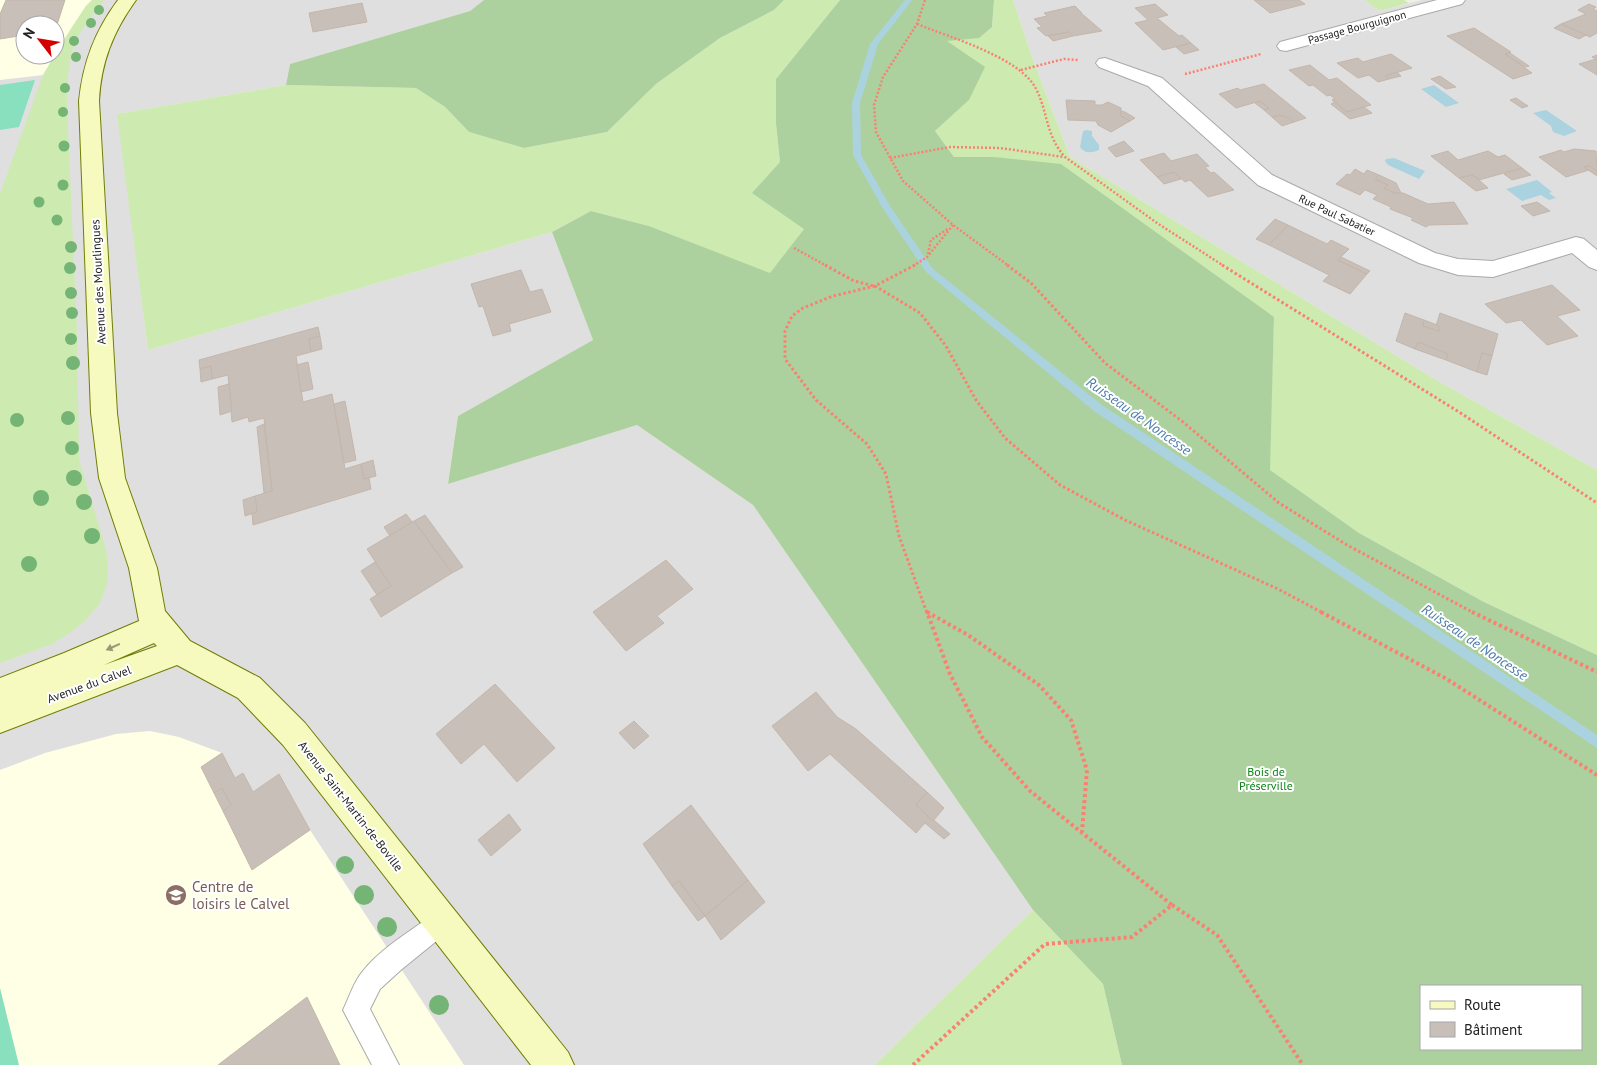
<svg xmlns="http://www.w3.org/2000/svg" width="1597" height="1065" viewBox="0 0 1597 1065" font-family="'PT Sans',sans-serif">
<style>
.residential{fill:#e0dfdf;fill-rule:evenodd}
.education{fill:#ffffe5}
.grass{fill:#cdebb0}
.forest{fill:#add19e;fill-rule:evenodd}
.pitch{fill:#88e0be}
.water{fill:#aad3df}
.lines{fill:none;stroke-linecap:round;stroke-linejoin:round}
.stream{fill:#aad3df;fill-rule:evenodd}
.building{fill:#c7bfb8;stroke:#c4b6ab}
.lane-casing{stroke:#a9a9a9;stroke-width:2}
.street-casing{stroke:#a9a9a9;stroke-width:2}
.secondary-casing{stroke:#707d05;stroke-width:2}
.path-far2{stroke:#fa8072;stroke-width:2.5;stroke-dasharray:2 2;stroke-linecap:butt}
.path-far1{stroke:#fa8072;stroke-width:3;stroke-dasharray:2.5 2.5;stroke-linecap:butt}
.path{stroke:#fa8072;stroke-width:4;stroke-dasharray:3 3;stroke-linecap:butt}
.lane{fill:#fff;fill-rule:evenodd}
.street{fill:#fff;fill-rule:evenodd}
.secondary{fill:#f7fabf;fill-rule:evenodd}
.tree{fill:#74b475}
.oneway{fill:#979978}
.labels{text-anchor:middle;dominant-baseline:central;stroke-width:4;stroke-linejoin:round;paint-order:stroke}
.far-street-label{font-size:11px;fill:#222;stroke:#fff}
.street-label{font-size:12px;fill:#222;stroke:#fff}
.park-label{font-size:12px;fill:#0c8416;stroke:#fff}
.water-label{font-size:14px;font-style:italic;fill:#4a7aab;stroke:#fff}
.near-education-label{font-size:15px;fill:#785e54;stroke:#fff;text-anchor:start}
</style>
<rect width="100%" height="100%" fill="#f2efe9"/>
<g class="residential">
<path d="M0,0h484l-14,11 -180,53 -4,21 -168,29 30,236 404,-118 41,108 -135,76 -10,68 189,-59 116,80 280,405 -158,155h-875zM25,25h30v30h-30z"/>
<polygon points="1013,0 1364,0 1380,11 1422,0 1597,0 1597,470 1438,381 1070,157 1032,57"/>
</g>
<g class="education">
<polygon points="0,0 92,0 86,6 55,55 55,25 25,25 25,55 55,55 43,75 0,80"/>
<polygon points="150,731 179,737 222,753 235,778 243,773 253,792 279,774 310,830 464,1065 0,1065 0,770 45,753 116,734"/>
</g>
<g class="grass">
<path d="M92,0h12c-10,13 -22,27 -29,43 -8,18 -7,43 -8,62l10,229 2,126 27,89 2,18 -1,17 -7,19 -15,18 -14,11 -19,12 -52,19v-469l43,-119 27,-45 16,-24z"/>
<polygon points="784,0 840,0 776,79 776,124 780,162 804,229 770,274 649,226 591,211 552,232 148,350 117,114 286,85 416,88 445,107 469,132 524,148 607,132 656,84 720,38 774,10"/>
<polygon points="994,0 1013,0 1032,57 1070,157 1438,381 1597,470 1597,655 1484,602 1359,533 1269,470 1274,317 994,157 954,157 935,131 969,100 946,41 992,27"/>
<polygon points="1364,0 1404,0 1409,3 1380,11"/>
<polygon points="1033,910 1103,984 1122,1065 875,1065"/>
</g>
<g class="forest">
<polygon points="484,0 784,0 774,10 720,38 656,84 607,132 524,148 469,132 445,107 416,88 286,85 290,64 470,11"/>
<path d="M840,0h154l-2,27 -13,11 -32,3 38,26 -16,33 -34,31 19,26h40l67,7 213,153 -4,153 89,63 125,69 113,53v410h-475l-19,-81 -70,-74 -280,-405 -116,-80 -189,59 10,-68 135,-76 -41,-108 39,-21 58,15 121,47 34,-44 -52,-36 28,-31 -4,-38v-45zM1421,986h160v63h-160z"/>
</g>
<g class="pitch">
<polygon points="35,80 19,127 0,130 0,85"/>
<polygon points="0,988 19,1065 0,1065"/>
</g>
<g class="water">
<polygon points="1434,85 1459,103 1446,107 1421,89"/>
<polygon points="1546,110 1577,131 1564,136 1553,132 1551,126 1533,113"/>
<path d="M1087,130l5,1v5l7,9v5c-8,3 -14,4 -19,-3l3,-16z"/>
<polygon points="1394,158 1425,171 1419,179 1388,165 1385,161 1386,159"/>
<polygon points="1537,180 1552,192 1549,193 1556,198 1549,200 1541,195 1522,201 1506,189"/>
</g>
<g class="lines">
<polygon class="stream" points="905,0 912,0 878,44 860,103 861,155 890,206 932,268 1102,405 1597,735 1597,748 1094,411 926,272 882,207 853,155 852,103 870,44"/>
</g>
<g class="building">
<polygon points="6,0 65,0 55,31 55,25 25,25 25,35 0,39 0,14"/>
<polygon points="1254,0 1299,0 1305,4 1270,13"/>
<polygon points="362,3 367,22 313,32 309,13"/>
<polygon points="1155,4 1168,15 1157,18 1179,36 1182,35 1191,43 1163,50 1135,23 1148,20 1135,8"/>
<polygon points="1589,4 1596,7 1593,9 1597,11 1597,33 1590,37 1561,24 1586,14 1578,10"/>
<polygon points="1075,6 1082,13 1081,13 1102,31 1073,36 1069,32 1046,36 1037,28 1042,27 1034,19 1047,16 1044,13"/>
<polygon points="1561,24 1586,35 1579,39 1554,28"/>
<polygon points="1474,28 1511,52 1505,54 1532,73 1513,79 1447,36"/>
<polygon points="1069,32 1073,36 1053,41 1048,36"/>
<polygon points="1191,43 1199,50 1184,54 1176,47"/>
<polygon points="1510,53 1529,66 1525,67 1505,54"/>
<polygon points="1391,54 1412,68 1385,76 1389,79 1378,82 1369,75 1358,78 1337,63 1358,58 1363,62"/>
<polygon points="1597,55 1597,75 1579,64 1596,59 1592,57"/>
<polygon points="1310,65 1329,80 1337,78 1371,105 1347,112 1332,100 1335,99 1330,95 1327,96 1313,85 1309,86 1289,70"/>
<polygon points="1397,72 1401,76 1389,79 1385,76"/>
<polygon points="1440,76 1456,87 1446,89 1431,79"/>
<polygon points="1264,84 1306,118 1294,122 1280,115 1272,117 1264,110 1269,108 1260,101 1236,108 1219,94 1238,88 1240,90"/>
<polygon points="1516,98 1528,106 1522,108 1510,100"/>
<polygon points="1066,100 1095,101 1095,105 1102,105 1108,102 1121,108 1121,116 1130,121 1111,132 1098,125 1096,121 1068,120"/>
<polygon points="1260,101 1269,108 1264,110 1255,103"/>
<polygon points="1335,102 1347,112 1364,107 1372,113 1350,119 1331,104"/>
<polygon points="1121,111 1125,112 1135,118 1130,121 1121,116"/>
<polygon points="1280,115 1289,118 1294,122 1282,126 1272,117"/>
<polygon points="1124,141 1134,151 1116,157 1108,148"/>
<polygon points="1574,149 1596,151 1597,171 1590,166 1584,167 1589,170 1566,177 1539,157 1561,150 1564,152"/>
<polygon points="1448,151 1458,160 1488,151 1498,157 1505,155 1522,168 1479,180 1472,175 1459,178 1431,156"/>
<polygon points="1164,153 1171,161 1197,154 1209,166 1205,167 1211,173 1214,172 1234,190 1208,197 1190,180 1185,182 1174,172 1157,177 1140,160"/>
<polygon points="1590,166 1597,171 1597,176 1584,167"/>
<polygon points="1522,168 1531,175 1512,180 1504,174"/>
<polygon points="1355,169 1364,174 1367,170 1379,175 1375,179 1388,185 1384,188 1395,193 1403,193 1428,204 1454,202 1468,224 1429,225 1426,227 1411,220 1413,218 1390,209 1391,207 1373,199 1377,195 1365,190 1360,195 1336,184 1347,174 1350,175"/>
<polygon points="1174,172 1181,179 1164,184 1157,177"/>
<polygon points="1379,175 1396,183 1401,193 1395,193 1384,188 1388,185 1375,179"/>
<polygon points="1472,175 1479,180 1488,188 1476,191 1459,178"/>
<polygon points="1537,202 1550,211 1533,216 1521,206"/>
<polygon points="1275,219 1288,225 1269,245 1256,239"/>
<polygon points="1288,225 1327,244 1331,240 1349,249 1338,260 1367,274 1350,294 1323,281 1329,275 1269,245"/>
<polygon points="1341,257 1370,271 1367,274 1338,260"/>
<polygon points="521,270 530,292 542,289 551,312 509,324 511,331 493,336 483,306 479,307 471,284"/>
<polygon points="1552,285 1580,310 1557,316 1578,336 1547,345 1521,320 1506,323 1485,304"/>
<polygon points="1405,313 1424,320 1423,326 1439,331 1440,328 1436,326 1440,313 1498,334 1492,356 1482,353 1477,372 1446,360 1448,354 1418,342 1415,349 1396,341"/>
<polygon points="1424,320 1437,325 1440,328 1439,331 1423,326"/>
<polygon points="318,327 320,336 309,339 311,352 296,356 303,402 332,394 345,469 361,464 364,479 369,478 371,489 253,525 252,513 257,512 255,496 272,491 264,418 249,422 248,417 232,422 228,375 212,379 211,366 200,369 199,360"/>
<polygon points="320,336 322,349 311,352 309,339"/>
<polygon points="1418,342 1448,354 1446,360 1415,349"/>
<polygon points="1482,353 1492,356 1487,375 1477,372"/>
<polygon points="308,362 313,389 301,392 297,365"/>
<polygon points="211,366 212,379 201,382 200,369"/>
<polygon points="229,384 232,411 220,415 218,387"/>
<polygon points="345,401 356,460 344,463 334,404"/>
<polygon points="264,424 272,491 264,493 257,427"/>
<polygon points="373,460 376,476 364,479 361,464"/>
<polygon points="255,496 257,512 245,516 243,500"/>
<polygon points="406,514 413,523 390,536 384,527"/>
<polygon points="425,515 463,567 452,573 414,521"/>
<polygon points="414,521 452,573 381,617 370,599 391,586 367,549"/>
<polygon points="666,560 693,589 657,616 664,623 626,651 593,612"/>
<polygon points="375,562 391,586 377,595 361,571"/>
<polygon points="495,684 555,748 517,782 484,744 461,764 436,734"/>
<polygon points="816,692 837,717 856,729 927,792 916,805 950,834 944,839 925,823 916,833 830,754 808,771 772,726"/>
<polygon points="634,721 649,736 634,749 619,733"/>
<polygon points="222,753 235,778 243,773 253,792 279,774 310,830 252,870 223,811 231,805 222,788 214,793 201,767"/>
<polygon points="222,788 231,805 223,811 214,793"/>
<polygon points="927,792 944,808 933,821 916,805"/>
<polygon points="691,805 748,880 705,916 679,881 672,886 643,844"/>
<polygon points="509,814 521,830 491,856 478,840"/>
<polygon points="748,880 765,902 721,940 705,916"/>
<polygon points="679,881 705,916 698,921 672,886"/>
<polygon points="307,997 340,1065 218,1065"/>
</g>
<g class="lines">
<g class="lane-casing">
<path id="lane" d="M442,910l8,4 4,8 -4,8 -48,39 -22,20 -10,20 29,56h-27l-29,-55c6,-12 11,-29 20,-39 17,-22 49,-41 71,-57z"/>
</g>
<g class="street-casing">
<g id="street">
<polygon points="1437,0 1465,0 1462,4 1286,51 1280,50 1277,46 1280,42"/>
<polygon points="1105,58 1162,78 1272,175 1435,253 1458,259 1493,261 1576,237 1584,239 1597,250 1597,270 1589,267 1572,253 1493,277 1458,275 1419,263 1258,185 1148,86 1099,67 1096,63 1099,59"/>
</g>
</g>
<g class="secondary-casing">
<path id="secondary" d="M118,0h18c-23,32 -35,62 -37,101l18,312 8,65 32,90 8,43 25,30 70,37 45,45 263,329 6,13h-43l-248,-320 -45,-47 -61,-33 -177,68v-55l64,-25 75,-32 -10,-53 -30,-90 -8,-65 -12,-312c4,-39 16,-70 39,-101zM154,643l3,3 -53,19z"/>
</g>
<g class="path-far2">
<polyline points="925,0 917,24 883,77 874,105 876,132 903,181 953,225 1009,266"/>
<path d="M917,24c32,13 101,33 118,63 13,23 10,48 30,70l92,66 67,43"/>
<polyline points="1021,70 1064,59 1078,60"/>
<polyline points="1185,74 1261,54"/>
<polyline points="890,158 950,147 1000,148 1064,157"/>
<polyline points="794,248 827,266"/>
<polyline points="928,254 931,240 949,228"/>
<polyline points="913,266 927,257 953,225"/>
</g>
<g class="path-far1">
<polyline points="825,265 854,281 874,286"/>
<polyline points="915,265 875,286 920,313 946,346 976,400 1005,438 1060,485 1125,520 1278,589 1323,613"/>
<polyline points="1007,265 1031,283 1105,363 1183,422 1279,503 1347,545 1474,613"/>
<polyline points="1222,265 1459,412 1597,503"/>
<polyline points="875,286 833,296 803,308 792,316 785,331 785,359 816,400 867,444 886,474 899,536 927,613"/>
<polyline points="926,611 930,613"/>
</g>
<g class="path">
<polyline points="927,612 968,635 1039,685 1071,720 1087,770 1082,832"/>
<polyline points="1321,612 1445,678 1597,775"/>
<polyline points="1472,612 1597,672"/>
<polyline points="1172,905 1217,935 1303,1065"/>
<polyline points="913,1065 1045,944 1132,937 1172,905 1030,791 982,737 950,674 927,612"/>
</g>
<use href="#lane" class="lane"/>
<use href="#street" class="street"/>
<use href="#secondary" class="secondary"/>
</g>
<g class="tree">
<circle cx="99" cy="10" r="5"/>
<circle cx="91" cy="23" r="5"/>
<circle cx="74" cy="41" r="5"/>
<circle cx="76" cy="57" r="5"/>
<circle cx="65" cy="88" r="5"/>
<circle cx="63" cy="112" r="5"/>
<circle cx="64" cy="146" r="5.5"/>
<circle cx="63" cy="185" r="5.5"/>
<circle cx="39" cy="202" r="5.5"/>
<circle cx="57" cy="220" r="5.5"/>
<circle cx="71" cy="247" r="6"/>
<circle cx="70" cy="268" r="6"/>
<circle cx="71" cy="293" r="6"/>
<circle cx="72" cy="313" r="6"/>
<circle cx="71" cy="339" r="6"/>
<circle cx="73" cy="363" r="7"/>
<circle cx="68" cy="418" r="7"/>
<circle cx="17" cy="420" r="7"/>
<circle cx="72" cy="448" r="7"/>
<circle cx="74" cy="478" r="8"/>
<circle cx="41" cy="498" r="8"/>
<circle cx="84" cy="502" r="8"/>
<circle cx="92" cy="536" r="8"/>
<circle cx="29" cy="564" r="8"/>
<circle cx="345" cy="865" r="9"/>
<circle cx="364" cy="895" r="10"/>
<circle cx="387" cy="927" r="10"/>
<circle cx="439" cy="1005" r="10"/>
</g>
<defs><path id="oneway-solid" d="M-6-.8H1V-3.2L6.5 0L1 3.2V.8H-6Z" transform="scale(1.25)"/></defs>
<use class="oneway" href="#oneway-solid" transform="translate(113 647) rotate(156)"/>
<defs>
<g id="school-disc" transform="scale(1.125)"><circle r="9.5" fill="#8d6e63" stroke="#fff"/><path d="M0-5L7-2L0 1L-7-2ZM-4 1L0 2.5L4 1V4Q0 6-4 4Z" fill="#fff"/></g>
</defs>
<g fill-rule="evenodd">
<use href="#school-disc" x="176" y="895"/>
</g>
<g class="labels">
<g class="far-street-label">
<text transform="translate(1357 27) rotate(-15)">Passage Bourguignon</text>
<text transform="translate(1337 215) rotate(25)">Rue Paul Sabatier</text>
</g>
<g class="street-label">
<text transform="translate(98 282) rotate(-93)">Avenue des Mourlingues</text>
<text transform="translate(89 684) rotate(-20)">Avenue du Calvel</text>
<text transform="translate(351 806) rotate(52)">Avenue Saint-Martin-de-Boville</text>
</g>
<g class="park-label">
<text x="1266" y="771">Bois de<tspan x="1266" dy="14">Préserville</tspan></text>
</g>
<g class="water-label">
<text transform="translate(1139 416) rotate(35)">Ruisseau de Noncesse</text>
<text transform="translate(1475 642) rotate(34)">Ruisseau de Noncesse</text>
</g>
<g class="near-education-label">
<text x="192" y="886">Centre de<tspan x="192" dy="17">loisirs le Calvel</tspan></text>
</g>
</g>
<rect x="1420" y="985" width="162" height="65" fill="#ffffff" stroke="#a7a7a7"/>
<rect x="1430" y="1001" width="25" height="8" fill="#f7fabf" stroke="#a7a7a7"/>
<text x="1464" y="1010" font-size="15" fill="#222222">Route</text>
<rect x="1430" y="1022" width="25" height="15" fill="#c7bfb8" stroke="#a7a7a7"/>
<text x="1464" y="1035" font-size="15" fill="#222222">Bâtiment</text>
<g transform="translate(40 40) rotate(301)"><circle r="24" fill="#ffffff" stroke="#a7a7a7"/>
<path d="M0-4L9 19L0 12L-9 19Z" fill="#d40000"/>
<text y="-8" font-size="14" font-weight="bold" text-anchor="middle" fill="#222222">N</text>
</g>
</svg>
